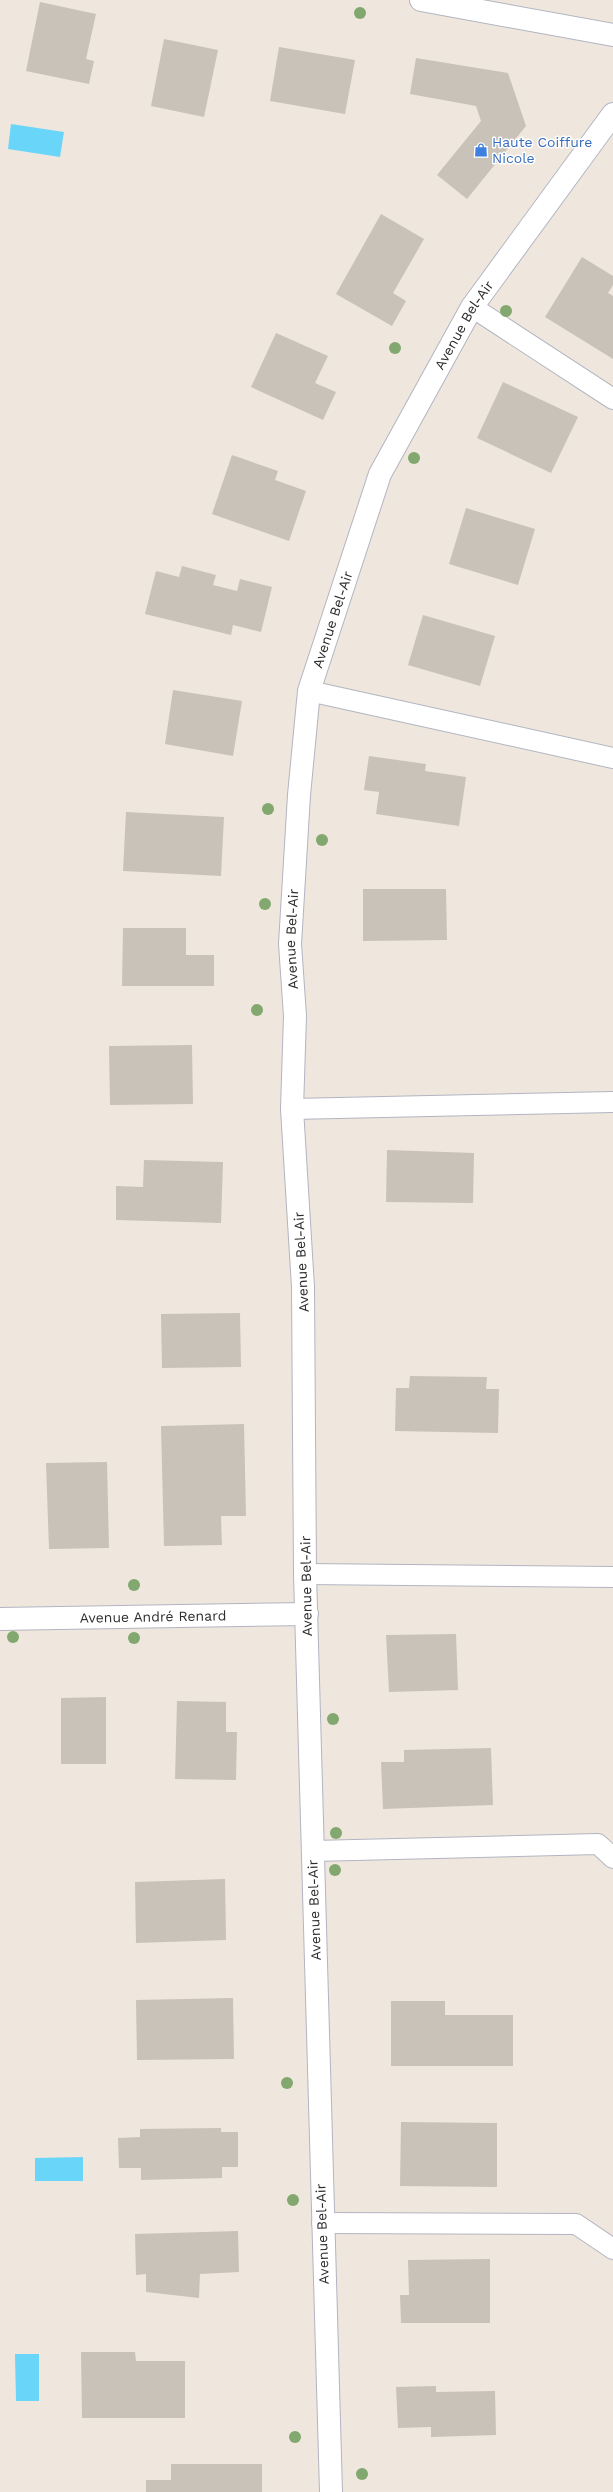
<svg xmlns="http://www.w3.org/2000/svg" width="613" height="2492" viewBox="0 0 613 2492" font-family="'Work Sans',sans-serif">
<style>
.water{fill:#69d5f9}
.building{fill:#c8c2b9}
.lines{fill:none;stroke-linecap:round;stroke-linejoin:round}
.lane-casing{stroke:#b2b5c1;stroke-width:22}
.street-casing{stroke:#b2b5c1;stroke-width:24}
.lane{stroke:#fff;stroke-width:20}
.street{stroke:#fff;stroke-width:22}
.tree{fill:#82a76f}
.labels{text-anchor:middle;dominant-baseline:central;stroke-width:3;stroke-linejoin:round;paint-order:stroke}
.shop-label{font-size:14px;fill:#366cbe;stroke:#fff;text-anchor:start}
.street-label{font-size:14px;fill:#2d2d2d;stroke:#fff}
</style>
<rect width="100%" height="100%" fill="#efe7de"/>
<g class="water">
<polygon points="11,124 64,132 60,157 8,149"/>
<polygon points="83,2157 83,2181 35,2181 35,2158"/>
<polygon points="15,2354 39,2354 39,2401 16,2401"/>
</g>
<g class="building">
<polygon points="40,2 96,14 86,59 94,61 89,84 26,71"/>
<polygon points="164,39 218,50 204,117 151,106"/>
<polygon points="279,47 355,60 345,114 270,101"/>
<polygon points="416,58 508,73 526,126 467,199 437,175 481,121 476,106 410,94"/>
<polygon points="381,214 424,239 393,293 406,301 392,326 336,294"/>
<polygon points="582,257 613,276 613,285 608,293 613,296 613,359 545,317"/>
<polygon points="276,333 328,356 315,383 336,392 323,420 251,387"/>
<polygon points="503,382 578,417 551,473 477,438"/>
<polygon points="232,455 278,471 275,480 306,491 289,541 212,514"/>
<polygon points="466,508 535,529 518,585 449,564"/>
<polygon points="182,566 216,575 213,585 237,591 240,579 272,587 261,632 233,625 231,635 145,614 156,571 179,577"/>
<polygon points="423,615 495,636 480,686 408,665"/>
<polygon points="173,690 242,701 233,756 165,744"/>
<polygon points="369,756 426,764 425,771 466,777 459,826 376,814 379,792 364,790"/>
<polygon points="126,812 224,817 221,876 123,871"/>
<polygon points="363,889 446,889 447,940 363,941"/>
<polygon points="123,928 186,928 186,955 214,955 214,986 122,986"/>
<polygon points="192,1045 193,1104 110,1105 109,1046"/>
<polygon points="387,1150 474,1153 473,1203 386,1202"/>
<polygon points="144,1160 223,1162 221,1223 116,1220 116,1186 143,1187"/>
<polygon points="240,1313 241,1367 162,1368 161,1314"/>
<polygon points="410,1376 487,1377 486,1389 499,1389 498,1433 395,1431 396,1388 409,1388"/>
<polygon points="244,1424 246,1516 221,1516 222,1545 164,1546 161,1426"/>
<polygon points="107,1462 109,1548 49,1549 46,1463"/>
<polygon points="456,1634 458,1690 389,1692 386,1635"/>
<polygon points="106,1697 106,1764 61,1764 61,1698"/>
<polygon points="177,1701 226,1702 226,1732 237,1732 236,1780 175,1779"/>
<polygon points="491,1748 493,1805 383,1809 381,1762 404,1762 404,1750"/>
<polygon points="225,1879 226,1940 136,1943 135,1882"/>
<polygon points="233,1998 234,2059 137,2060 136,2000"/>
<polygon points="391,2001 445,2001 445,2015 513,2015 513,2066 391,2066"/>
<polygon points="401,2122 497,2123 497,2187 400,2186"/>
<polygon points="221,2128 221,2132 238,2132 238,2167 222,2167 222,2178 141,2180 141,2168 119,2168 118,2138 140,2137 140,2129"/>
<polygon points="238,2231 239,2272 200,2274 199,2298 146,2292 146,2274 136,2275 135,2234"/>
<polygon points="490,2259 490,2323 401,2323 400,2295 409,2295 408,2260"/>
<polygon points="81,2352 135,2352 136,2361 185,2361 185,2418 82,2418"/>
<polygon points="436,2386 436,2392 495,2391 496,2435 431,2437 431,2427 398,2428 396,2387"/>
<polygon points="171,2464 262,2464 262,2492 146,2492 146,2480 171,2480"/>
</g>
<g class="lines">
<g class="lane-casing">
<g id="lane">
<polyline points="472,307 613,399"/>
<polyline points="309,691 613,758"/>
<polyline points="292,1109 613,1102"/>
<polyline points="305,1574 613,1577"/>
<polyline points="313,1851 598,1844 613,1858"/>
<polyline points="322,2223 576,2224 613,2249"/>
</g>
</g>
<g class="street-casing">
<g id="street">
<polyline points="421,0 613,35"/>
<path id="s1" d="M0,1619l307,-5"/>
<path id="s2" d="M331,2492l-26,-918 -2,-287 -11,-178 3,-93 -5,-72 9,-149 10,-104 71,-217 92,-167 141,-193"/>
</g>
</g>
<use href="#lane" class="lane"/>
<use href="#street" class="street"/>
</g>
<g class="tree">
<circle cx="360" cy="13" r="6"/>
<circle cx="506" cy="311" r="6"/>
<circle cx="395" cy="348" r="6"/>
<circle cx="414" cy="458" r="6"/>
<circle cx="268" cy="809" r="6"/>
<circle cx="322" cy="840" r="6"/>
<circle cx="265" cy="904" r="6"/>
<circle cx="257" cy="1010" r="6"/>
<circle cx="134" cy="1585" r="6"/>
<circle cx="13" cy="1637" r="6"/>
<circle cx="134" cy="1638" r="6"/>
<circle cx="333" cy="1719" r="6"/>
<circle cx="336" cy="1833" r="6"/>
<circle cx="335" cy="1870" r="6"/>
<circle cx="287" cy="2083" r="6"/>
<circle cx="293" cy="2200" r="6"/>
<circle cx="295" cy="2437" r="6"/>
<circle cx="362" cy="2474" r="6"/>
</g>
<defs>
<g id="shop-bare" transform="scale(1.08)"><path d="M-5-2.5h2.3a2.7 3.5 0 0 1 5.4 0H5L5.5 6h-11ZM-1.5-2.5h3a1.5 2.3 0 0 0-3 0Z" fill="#3f7fe0" stroke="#fff" stroke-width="2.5" paint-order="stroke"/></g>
</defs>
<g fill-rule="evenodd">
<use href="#shop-bare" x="481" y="150"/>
</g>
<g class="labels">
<g class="shop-label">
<text x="492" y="142">Haute Coiffure<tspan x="492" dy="16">Nicole</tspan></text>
</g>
<g class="street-label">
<text stroke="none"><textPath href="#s2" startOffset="2202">Avenue Bel-Air</textPath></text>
<text stroke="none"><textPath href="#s2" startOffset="1878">Avenue Bel-Air</textPath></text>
<text stroke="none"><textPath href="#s2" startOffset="1554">Avenue Bel-Air</textPath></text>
<text transform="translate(301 1262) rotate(-93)">Avenue Bel-Air</text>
<text transform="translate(306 1586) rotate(-91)">Avenue Bel-Air</text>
<text stroke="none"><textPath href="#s1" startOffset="153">Avenue André Renard</textPath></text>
<text transform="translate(314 1910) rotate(-92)">Avenue Bel-Air</text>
<text transform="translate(322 2234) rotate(-92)">Avenue Bel-Air</text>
</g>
</g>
</svg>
